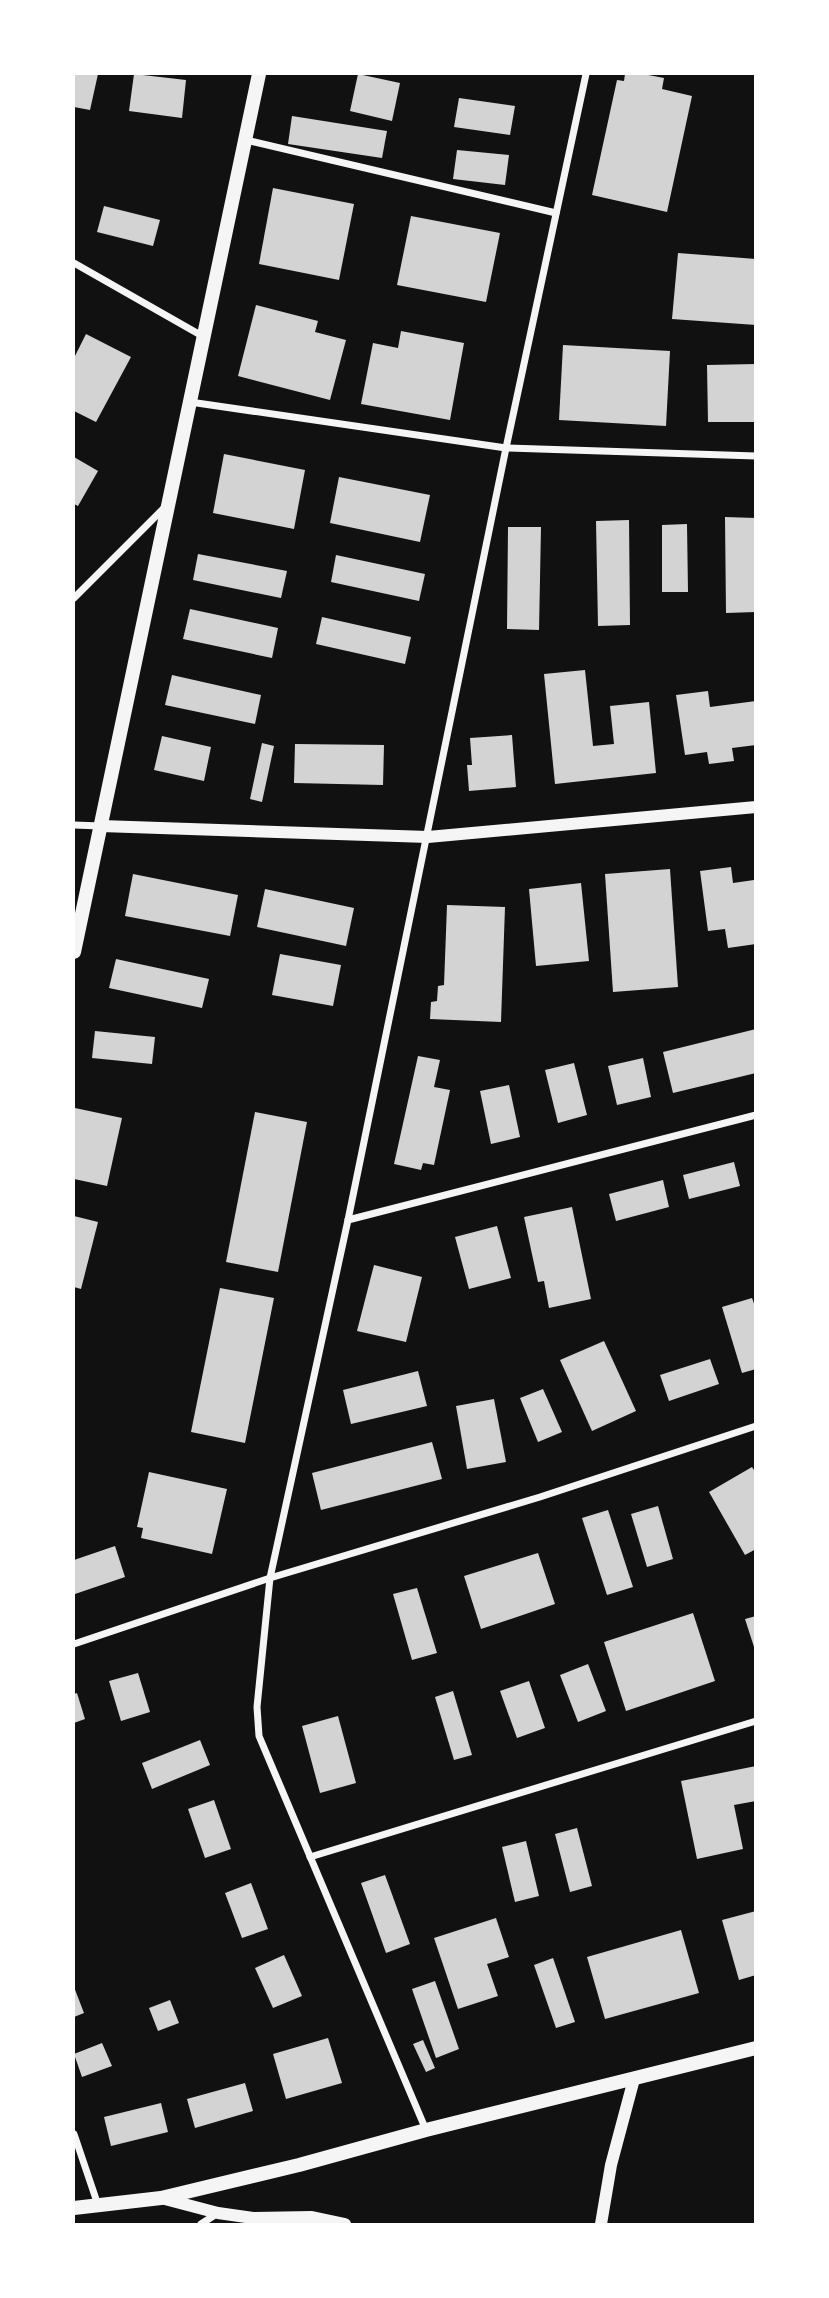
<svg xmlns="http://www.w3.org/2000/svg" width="829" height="2298" viewBox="0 0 829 2298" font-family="Lato,sans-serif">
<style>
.building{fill:#d3d3d3}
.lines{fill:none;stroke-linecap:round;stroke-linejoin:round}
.minor{stroke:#f5f5f5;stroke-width:7}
.tertiary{stroke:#f5f5f5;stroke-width:12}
.secondary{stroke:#f5f5f5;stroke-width:14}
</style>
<rect width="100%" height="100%" fill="#111"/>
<g class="building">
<polygon points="74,74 98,74 90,110 74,107"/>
<polygon points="134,74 186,80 182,118 129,111"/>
<polygon points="358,74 400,83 392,121 350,111"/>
<polygon points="625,74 643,74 664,78 662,89 692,96 667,212 592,195 617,80 624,81"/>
<polygon points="459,98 515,106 510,135 454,127"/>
<polygon points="292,116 387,131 382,158 288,144"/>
<polygon points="457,150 509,155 505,185 453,179"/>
<polygon points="273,188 354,204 339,280 259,264"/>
<polygon points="104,206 160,220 153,246 97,232"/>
<polygon points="411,216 500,233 486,302 397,285"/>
<polygon points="678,253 756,259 756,325 672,319"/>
<polygon points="256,305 318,321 315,332 346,340 330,400 238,376"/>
<polygon points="401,331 464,343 450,420 361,404 373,343 398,348"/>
<polygon points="86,334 131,357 96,422 74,411 74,358"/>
<polygon points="563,345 670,351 666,426 559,420"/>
<polygon points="756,364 756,422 708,422 707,365"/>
<polygon points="224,454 305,470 294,529 213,513"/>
<polygon points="74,457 98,471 78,506 74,504"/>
<polygon points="339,477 430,495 420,542 330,523"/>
<polygon points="725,517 756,518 756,612 726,613"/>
<polygon points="629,520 630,625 598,626 596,521"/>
<polygon points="687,524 688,592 662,592 662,525"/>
<polygon points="508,527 541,527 539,630 507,629"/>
<polygon points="198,554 287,571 281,598 193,580"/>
<polygon points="336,555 425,574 419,601 331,582"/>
<polygon points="190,609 278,628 272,658 183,639"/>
<polygon points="322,617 411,637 405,664 316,644"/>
<polygon points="585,670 593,746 614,744 610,706 649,702 656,773 555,784 544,674"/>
<polygon points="172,675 261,695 255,724 165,705"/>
<polygon points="708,691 710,707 756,701 756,745 732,748 734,761 709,764 707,752 685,755 676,695"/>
<polygon points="512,735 516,787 469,791 467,765 472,765 470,738"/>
<polygon points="162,736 211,747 204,781 154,770"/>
<polygon points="262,743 274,746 262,802 250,799"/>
<polygon points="295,744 384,745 383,785 294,783"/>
<polygon points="731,867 733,883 754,880 756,944 728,948 725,929 708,931 700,871"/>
<polygon points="670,869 678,987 613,992 605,874"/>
<polygon points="133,874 238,895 230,936 125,916"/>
<polygon points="581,883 589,961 536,966 529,889"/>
<polygon points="265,889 354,908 346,946 257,927"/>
<polygon points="447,905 505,907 501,1022 430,1019 431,1002 437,1001 438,986 444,985"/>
<polygon points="280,954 341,965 333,1006 272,995"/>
<polygon points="116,959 209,979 202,1008 109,988"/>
<polygon points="756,1029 756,1073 673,1093 663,1052"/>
<polygon points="95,1031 155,1037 152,1064 92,1058"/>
<polygon points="418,1056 440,1060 434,1087 450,1090 434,1165 423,1163 421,1170 394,1164"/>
<polygon points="643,1058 651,1097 617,1105 608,1066"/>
<polygon points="574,1063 587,1115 558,1123 545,1070"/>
<polygon points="509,1085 520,1137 491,1144 480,1091"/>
<polygon points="75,1108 122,1118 107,1186 74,1179"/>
<polygon points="255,1112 307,1122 278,1272 226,1262"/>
<polygon points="734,1162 740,1186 689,1199 683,1175"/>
<polygon points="663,1180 669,1207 616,1221 609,1194"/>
<polygon points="572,1207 591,1299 549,1308 544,1281 538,1282 524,1217"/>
<polygon points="74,1216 98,1222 81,1289 74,1287"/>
<polygon points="497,1226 511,1278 469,1289 455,1237"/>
<polygon points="374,1265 422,1277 406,1342 357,1331"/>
<polygon points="220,1288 274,1298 245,1443 191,1432"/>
<polygon points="752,1298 756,1309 756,1369 742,1373 722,1307"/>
<polygon points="604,1341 636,1411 592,1431 560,1360"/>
<polygon points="710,1359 719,1384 669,1401 660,1375"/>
<polygon points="418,1371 427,1406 351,1424 343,1390"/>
<polygon points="543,1389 562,1432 538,1442 520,1398"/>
<polygon points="494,1399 506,1462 467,1469 456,1406"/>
<polygon points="432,1442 442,1479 321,1510 312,1473"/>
<polygon points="752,1467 756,1473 756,1549 745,1555 709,1492"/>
<polygon points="149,1472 227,1489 212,1554 141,1538 143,1528 137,1527"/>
<polygon points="658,1506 673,1559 647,1567 631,1514"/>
<polygon points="608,1510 633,1587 607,1595 582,1518"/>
<polygon points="115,1546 125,1577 75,1594 74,1560"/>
<polygon points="538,1553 555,1604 481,1629 464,1576"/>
<polygon points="417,1588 437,1653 412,1660 393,1594"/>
<polygon points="693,1613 715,1681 626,1711 604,1642"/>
<polygon points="756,1616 756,1650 755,1650 745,1619"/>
<polygon points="588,1664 606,1711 578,1722 560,1675"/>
<polygon points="138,1673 150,1712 121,1721 109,1681"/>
<polygon points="529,1681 545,1728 517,1738 500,1691"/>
<polygon points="453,1691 472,1755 454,1760 435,1697"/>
<polygon points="77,1693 85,1719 74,1723 74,1694"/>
<polygon points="338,1716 356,1783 320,1793 302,1726"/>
<polygon points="200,1740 210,1765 152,1789 142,1763"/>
<polygon points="756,1766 756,1801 734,1805 743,1849 697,1859 681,1781"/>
<polygon points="214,1800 231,1849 205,1858 188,1809"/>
<polygon points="577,1828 592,1886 570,1892 555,1834"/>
<polygon points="526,1841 539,1896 515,1902 502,1847"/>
<polygon points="385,1875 410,1944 386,1953 361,1883"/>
<polygon points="251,1883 268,1929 242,1938 225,1893"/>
<polygon points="756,1911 756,1975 739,1980 722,1920"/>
<polygon points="496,1918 509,1957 487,1964 498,1996 458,2009 434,1938"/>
<polygon points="681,1930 699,1993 605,2019 587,1957"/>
<polygon points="284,1955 302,1996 273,2008 255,1968"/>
<polygon points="553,1958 575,2022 556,2028 534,1965"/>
<polygon points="435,1981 459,2049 436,2058 412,1989"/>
<polygon points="74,1987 84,2013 74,2017"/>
<polygon points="170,2000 179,2023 158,2031 149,2008"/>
<polygon points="328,2038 342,2083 286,2099 273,2054"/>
<polygon points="423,2040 435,2068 426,2072 413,2044"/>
<polygon points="102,2043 112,2066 82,2077 74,2054"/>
<polygon points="245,2083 253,2111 195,2128 187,2099"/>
<polygon points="161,2103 168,2132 111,2146 104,2117"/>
</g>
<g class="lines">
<g class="minor">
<polyline points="246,140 556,213"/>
<polyline points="74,263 204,337"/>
<polyline points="190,402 506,448 756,456"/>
<polyline points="74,598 164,508"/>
<polyline points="74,825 101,826"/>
<polyline points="348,1220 756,1115"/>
<polyline points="74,1644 270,1578 540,1497 756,1426"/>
<polyline points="310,1857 756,1721"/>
<polyline points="426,2130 259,1736 257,1707 270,1578 348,1220 506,448 586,74"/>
<polyline points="74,2134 98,2205"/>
<polyline points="201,2224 218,2213"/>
</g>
<g class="tertiary">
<polyline points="101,826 428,837 756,807"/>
<polyline points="161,2198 218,2213 253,2218 312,2217 345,2224"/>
<polyline points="601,2224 611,2165 634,2079"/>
</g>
<g class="secondary">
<polyline points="74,952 259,74"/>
<polyline points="74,2208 161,2198 299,2165 426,2130 756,2048"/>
</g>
</g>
<rect width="829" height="2298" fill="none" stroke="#ffffff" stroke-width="150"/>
</svg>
